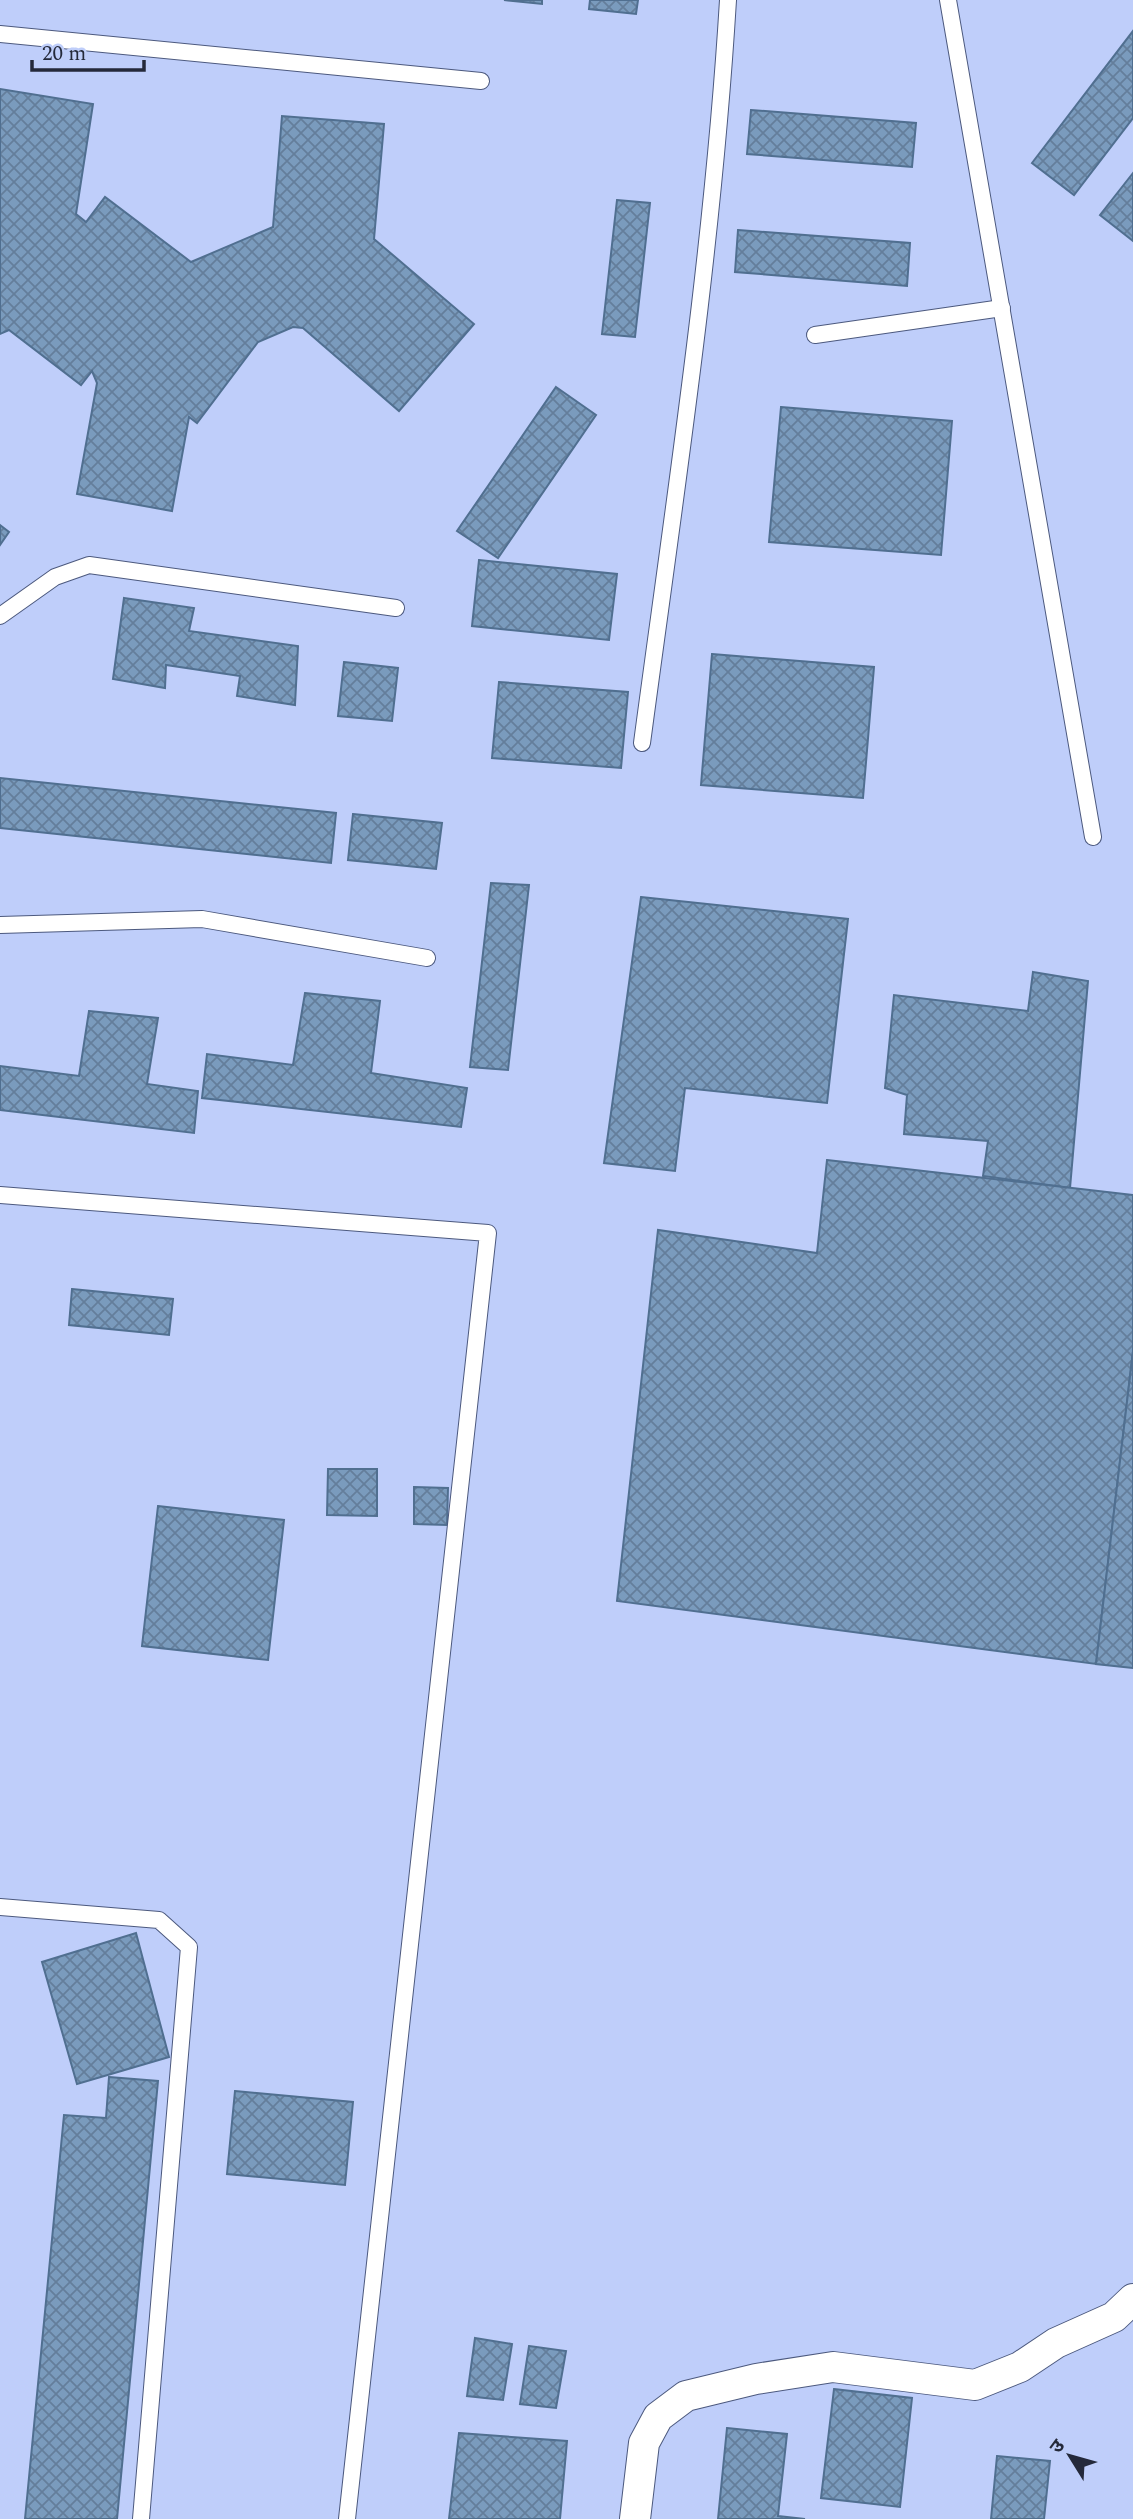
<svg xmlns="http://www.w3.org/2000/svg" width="1133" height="2519" viewBox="0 0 1133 2519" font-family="Spectral,'Noto Sans Devanagari',serif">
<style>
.building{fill:url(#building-cross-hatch);stroke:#506f90;stroke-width:2}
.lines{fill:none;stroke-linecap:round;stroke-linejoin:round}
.lane-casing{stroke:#4c597e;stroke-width:18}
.street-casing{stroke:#4c597e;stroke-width:32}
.lane{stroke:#fff;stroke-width:16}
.street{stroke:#fff;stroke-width:30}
</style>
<defs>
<pattern id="building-cross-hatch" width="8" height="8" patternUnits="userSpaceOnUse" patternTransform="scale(1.75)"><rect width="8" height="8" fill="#7a9bbd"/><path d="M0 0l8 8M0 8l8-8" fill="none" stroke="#647e9b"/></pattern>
</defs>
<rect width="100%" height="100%" fill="#bfcefa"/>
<g class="building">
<polygon points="504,0 542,0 542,4"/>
<polygon points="590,0 638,0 636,14 589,9"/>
<polygon points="1133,31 1133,118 1074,195 1032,163"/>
<polygon points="0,89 93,104 76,214 86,222 105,197 191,262 273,227 282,116 384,124 374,239 474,324 399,411 303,328 293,327 258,342 197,423 189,417 172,511 77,494 97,383 92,371 81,385 9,330 0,334"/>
<polygon points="751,110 916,123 912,167 747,154"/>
<polygon points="1133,173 1133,241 1100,215"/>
<polygon points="617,200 650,203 635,337 602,334"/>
<polygon points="738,230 910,243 907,286 735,272"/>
<polygon points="556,387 596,415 498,558 457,531"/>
<polygon points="781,407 952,421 941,555 769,542"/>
<polygon points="0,525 9,532 0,545"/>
<polygon points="479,560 617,574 609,640 472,626"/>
<polygon points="124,598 194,608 189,631 298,646 295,705 237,696 240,676 166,665 165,688 113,679"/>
<polygon points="712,654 874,667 863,798 701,785"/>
<polygon points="344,662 398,668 392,721 338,716"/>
<polygon points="499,682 628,692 621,768 492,758"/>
<polygon points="0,778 336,813 331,863 0,828"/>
<polygon points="353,814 442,823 436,869 348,860"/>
<polygon points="491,883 529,885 508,1070 470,1067"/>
<polygon points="641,897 848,919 827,1103 685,1088 675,1171 604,1163"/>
<polygon points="1033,972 1088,981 1070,1188 983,1176 988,1141 904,1134 907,1095 885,1088 894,995 1028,1011"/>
<polygon points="305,993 380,1001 371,1073 467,1088 461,1127 202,1098 207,1054 293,1065"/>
<polygon points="89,1011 158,1018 147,1084 198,1091 194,1133 0,1110 0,1066 79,1076"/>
<polygon points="827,1160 1133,1195 1133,1351 1096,1664 617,1601 658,1230 817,1253"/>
<polygon points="72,1289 173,1299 169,1335 69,1325"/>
<polygon points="1133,1351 1133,1668 1096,1664"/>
<polygon points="328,1469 377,1469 377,1516 327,1515"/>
<polygon points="414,1487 448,1488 447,1525 414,1524"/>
<polygon points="158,1506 284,1520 268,1660 142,1646"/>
<polygon points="136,1933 169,2057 77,2084 42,1962"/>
<polygon points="109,2077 158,2081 117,2519 25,2519 64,2115 106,2118"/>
<polygon points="235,2091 353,2102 345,2185 227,2174"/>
<polygon points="475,2338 512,2344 503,2400 467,2396"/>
<polygon points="529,2346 566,2351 556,2408 520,2404"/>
<polygon points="834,2389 912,2398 900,2507 821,2498"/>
<polygon points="727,2428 787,2434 778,2516 805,2519 718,2519"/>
<polygon points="459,2433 567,2441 560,2519 449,2519"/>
<polygon points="997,2456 1050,2461 1044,2519 991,2519"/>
</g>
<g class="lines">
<g class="lane-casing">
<g id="lane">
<polyline points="948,0 1093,837"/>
<polyline points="0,34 481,81"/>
<polyline points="815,335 1002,308"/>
<polyline points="0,616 55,577 89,565 396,608"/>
<path d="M642,743c33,-247 71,-494 86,-743"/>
<polyline points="0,925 202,919 427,958"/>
<polyline points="0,1195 488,1233 347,2519"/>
<polyline points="0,1907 159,1920 189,1947 141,2519"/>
</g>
</g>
<g class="street-casing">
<polyline id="street" points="635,2519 644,2443 658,2417 686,2396 756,2379 833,2367 975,2385 1020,2367 1056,2343 1114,2317 1133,2299"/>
</g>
<use href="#lane" class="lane"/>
<use href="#street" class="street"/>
</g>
<g transform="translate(1070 2456) rotate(307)" stroke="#bfcefa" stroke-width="5" paint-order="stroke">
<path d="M0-5L12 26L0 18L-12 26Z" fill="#24293a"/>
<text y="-10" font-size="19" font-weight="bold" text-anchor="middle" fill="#24293a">उ</text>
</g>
<path d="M32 60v10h112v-10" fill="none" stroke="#24293a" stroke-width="3.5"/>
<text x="42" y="60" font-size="21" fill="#24293a" stroke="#bfcefa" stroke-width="5" paint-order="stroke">20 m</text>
</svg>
